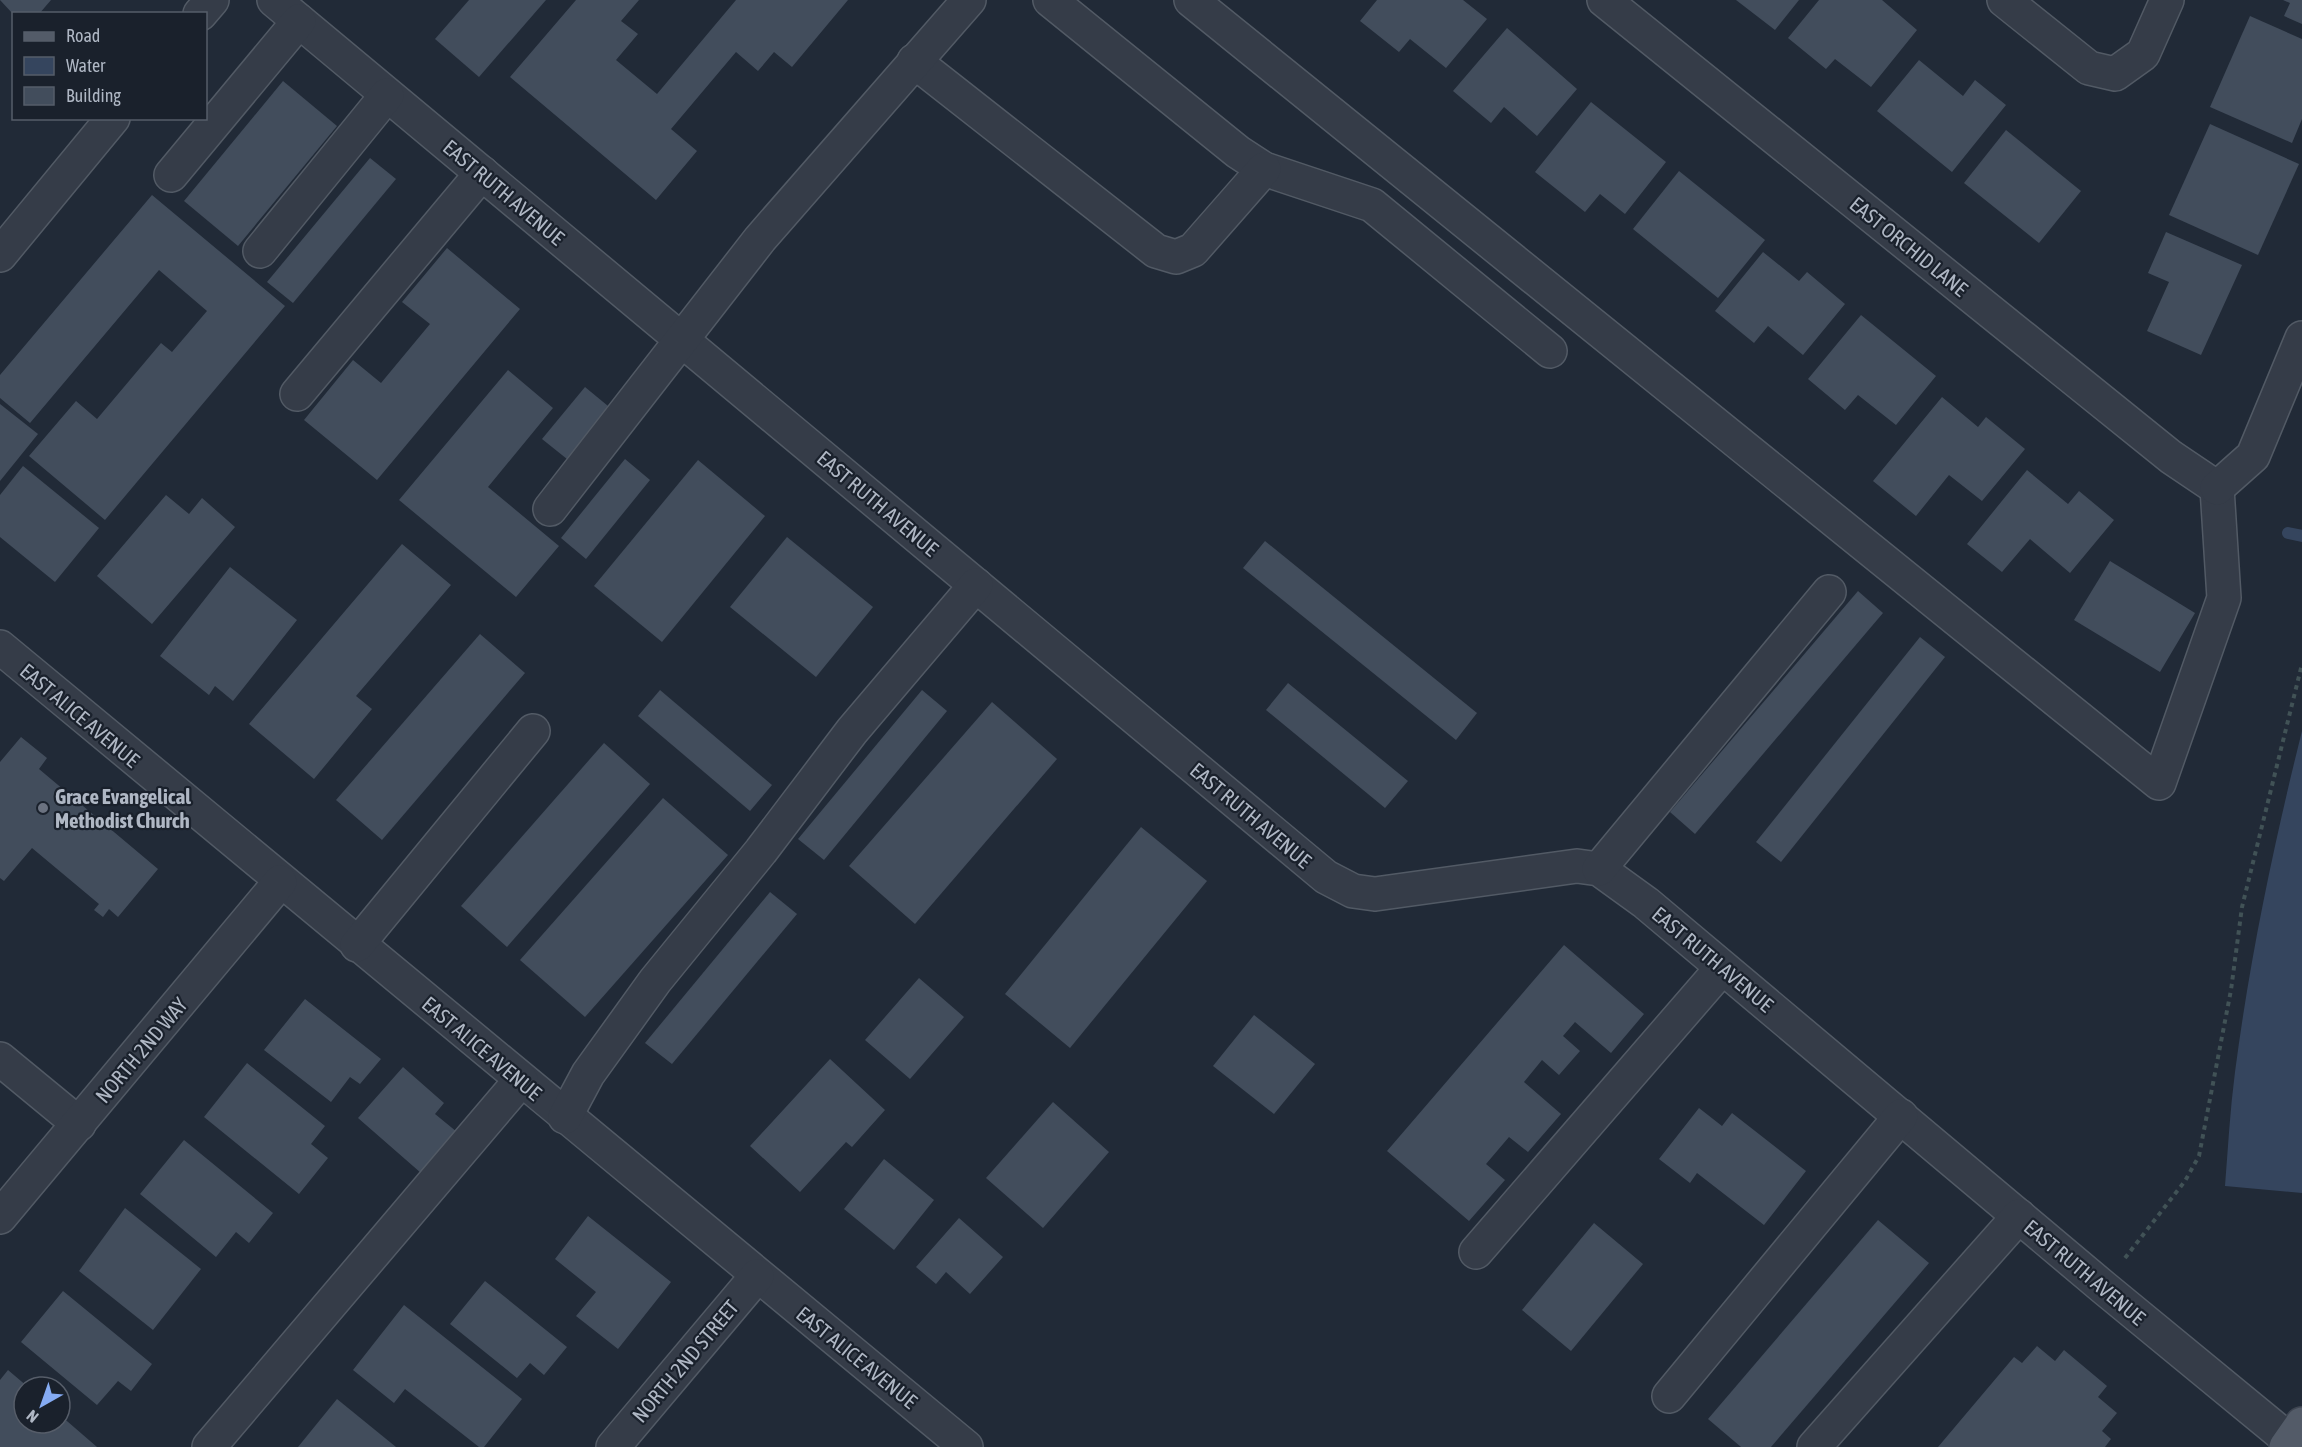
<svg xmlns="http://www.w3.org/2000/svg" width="2302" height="1447" viewBox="0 0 2302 1447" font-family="'Asap Condensed',sans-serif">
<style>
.water{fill:#35455e}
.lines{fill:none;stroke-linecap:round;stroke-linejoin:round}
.stream{stroke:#35455e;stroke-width:12}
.building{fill:#424d5c}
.minor-casing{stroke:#525a65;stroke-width:36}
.major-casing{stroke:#3e4551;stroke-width:36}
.path{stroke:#415256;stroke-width:4;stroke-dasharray:4.5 4.5;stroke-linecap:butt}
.minor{stroke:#353c48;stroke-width:33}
.major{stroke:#535b68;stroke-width:33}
.worship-dot{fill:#6b7280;stroke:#1a212c;stroke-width:2}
.labels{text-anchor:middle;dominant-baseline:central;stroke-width:4.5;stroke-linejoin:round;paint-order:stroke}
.street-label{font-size:21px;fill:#afb7c4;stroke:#1a212c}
.poi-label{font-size:21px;font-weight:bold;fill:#afb7c4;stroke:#1a212c;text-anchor:start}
</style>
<rect width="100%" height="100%" fill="#212a37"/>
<path class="water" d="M2302,731v462l-77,-7c3,-38 5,-76 10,-114 15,-115 39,-229 67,-341z"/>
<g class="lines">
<polyline class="stream" points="2288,533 2302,536"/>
</g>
<g class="building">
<polygon points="0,0 51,0 39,14 13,14"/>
<polygon points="469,0 546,0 479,77 435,39"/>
<polygon points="576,0 639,0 621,21 638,34 616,60 657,94 736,0 848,0 792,67 774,52 758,71 736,52 671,129 697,151 656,200 510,77"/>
<polygon points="1377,0 1463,0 1487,19 1446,68 1410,39 1399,52 1360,21"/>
<polygon points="1736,0 1799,0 1775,30"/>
<polygon points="1819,0 1882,0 1917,30 1871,87 1835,59 1826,69 1788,38"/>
<polygon points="2283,0 2302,0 2302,24 2284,16 2290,3"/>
<polygon points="2250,16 2302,39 2302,119 2292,143 2210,107"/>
<polygon points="1507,28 1577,89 1537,136 1504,107 1491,123 1453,91"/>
<polygon points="1919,60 1963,96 1975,80 2006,105 1952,172 1877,111"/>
<polygon points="283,81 337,126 238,246 184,201"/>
<polygon points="1591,102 1666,162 1625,214 1600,194 1585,212 1535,172"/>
<polygon points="2210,124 2299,164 2258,255 2169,215"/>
<polygon points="2006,130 2081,191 2039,243 1964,183"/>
<polygon points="370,158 396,179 293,303 267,282"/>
<polygon points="1679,171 1765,240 1718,298 1633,229"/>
<polygon points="152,195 285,306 105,520 29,456 76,401 97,419 161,343 172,352 207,311 159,270 30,423 0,398 0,375"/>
<polygon points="2166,232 2242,265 2201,355 2147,331 2169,282 2148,273"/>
<polygon points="447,248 520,309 377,480 304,420 353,360 381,383 430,324 402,302"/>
<polygon points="1763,252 1799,281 1807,272 1845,304 1803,355 1768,326 1754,343 1715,311"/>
<polygon points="1861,315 1936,376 1896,425 1858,395 1845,410 1808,379"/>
<polygon points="508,370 553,408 488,487 559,546 516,597 399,500"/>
<polygon points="585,387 608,406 567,459 542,439"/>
<polygon points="1942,397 1978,427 1986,417 2025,449 1982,501 1949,475 1916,516 1873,481"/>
<polygon points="0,404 38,434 0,481"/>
<polygon points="625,459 650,480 586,559 561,538"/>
<polygon points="698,460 765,516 662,642 594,586"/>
<polygon points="23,466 99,528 55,582 0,537 0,495"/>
<polygon points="2027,470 2068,504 2079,491 2114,520 2070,573 2030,539 2002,572 1967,544"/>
<polygon points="166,495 189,514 202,498 235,527 152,624 97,576"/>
<polygon points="787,537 873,607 816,677 730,607"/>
<polygon points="1265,541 1477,713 1456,740 1243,568"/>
<polygon points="402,544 451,585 356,696 372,709 314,779 249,724"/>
<polygon points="2110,561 2195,613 2160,672 2074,620"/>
<polygon points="230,567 297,620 233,701 215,686 209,695 160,656"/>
<polygon points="1858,591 1883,613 1695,834 1670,812"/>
<polygon points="480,634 525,673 382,840 336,800"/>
<polygon points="1920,637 1945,657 1781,862 1756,842"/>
<polygon points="1288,683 1408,781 1385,808 1266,710"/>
<polygon points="660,690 772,785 750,811 638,716"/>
<polygon points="922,690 947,711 824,860 798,839"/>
<polygon points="992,702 1057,759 915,924 849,866"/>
<polygon points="21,737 47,758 39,769 158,869 118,917 109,909 103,917 94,910 99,904 32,848 4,881 0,878 0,762"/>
<polygon points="604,743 650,784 507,947 461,906"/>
<polygon points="663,798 728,855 585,1017 520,960"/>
<polygon points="1141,827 1207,881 1070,1048 1005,994"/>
<polygon points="770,892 797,914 672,1064 645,1043"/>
<polygon points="1564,945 1644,1014 1611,1053 1575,1022 1563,1036 1580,1051 1559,1075 1542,1060 1524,1082 1561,1114 1528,1152 1509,1137 1486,1164 1505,1180 1469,1221 1387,1151"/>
<polygon points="919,978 964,1017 910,1079 865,1040"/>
<polygon points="305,999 381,1059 360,1084 350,1077 331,1102 264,1050"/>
<polygon points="1254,1015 1315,1064 1274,1114 1213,1066"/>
<polygon points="830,1059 885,1110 852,1147 846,1142 800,1192 750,1146"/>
<polygon points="247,1063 325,1126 311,1144 328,1158 299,1194 204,1117"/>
<polygon points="403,1067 444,1103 435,1114 457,1132 421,1173 358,1118"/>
<polygon points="1053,1102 1109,1152 1043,1228 986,1178"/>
<polygon points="1699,1108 1722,1126 1732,1113 1806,1171 1764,1225 1697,1173 1690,1183 1659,1159"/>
<polygon points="184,1140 273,1213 249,1243 236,1232 216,1257 140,1194"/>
<polygon points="884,1159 934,1200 894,1250 844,1209"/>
<polygon points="125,1208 201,1269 153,1330 79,1271"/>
<polygon points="588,1216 671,1282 618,1349 576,1316 596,1292 555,1259"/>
<polygon points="959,1218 1003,1257 970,1294 946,1272 936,1284 916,1267"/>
<polygon points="1878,1220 1929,1263 1771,1447 1741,1447 1708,1419"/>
<polygon points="1594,1223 1643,1264 1571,1351 1522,1310"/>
<polygon points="485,1281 567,1347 544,1375 530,1363 517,1378 450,1324"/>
<polygon points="63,1291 152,1364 131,1391 118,1381 97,1405 21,1342"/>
<polygon points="404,1305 522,1399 484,1447 479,1447 405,1389 394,1403 353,1370"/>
<polygon points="2037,1346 2055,1361 2064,1350 2107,1386 2098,1397 2117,1413 2102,1431 2111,1439 2105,1447 1938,1447 2014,1357 2022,1363"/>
<polygon points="8,1370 28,1387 24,1387 24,1423 60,1423 60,1415 97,1447 0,1447 0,1380"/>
<polygon points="337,1399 396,1447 298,1447"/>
</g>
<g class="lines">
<g class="minor-casing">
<g id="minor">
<polyline points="274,0 1326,877 1353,891 1375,894 1577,866 1599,869 1646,903 2103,1287 2289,1440"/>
<polyline points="1050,0 1238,152 1264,169 1372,205 1550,351"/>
<polyline points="1191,0 2159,783 2224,598 2217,488"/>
<polyline points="1604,0 2171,457 2217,488"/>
<polyline points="2004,0 2089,68 2115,74 2143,54 2167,0"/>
<polyline points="200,14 212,0"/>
<polyline points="914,61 1156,251 1176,257 1193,250 1264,169"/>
<polyline points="171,175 299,21"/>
<polyline points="260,251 387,95"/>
<polyline points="0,255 113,118"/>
<polyline points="297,394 482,173"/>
<polyline points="2217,488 2253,456 2302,338"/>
<polyline points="550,509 760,239 969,0"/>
<polyline points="0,647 966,1447"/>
<polyline points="1599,869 1829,592"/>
<polyline points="357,945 533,731"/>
<polyline points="0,1059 79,1124"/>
<polyline points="565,1117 588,1074 655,981 761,851 852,731 976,585"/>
<polyline points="0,1217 280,882"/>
<polyline points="1476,1252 1722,968"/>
<polyline points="1669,1396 1901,1116"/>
<polyline points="209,1447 521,1080"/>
<polyline points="613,1447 757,1276"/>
<polyline points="1814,1447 2019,1216"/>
</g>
</g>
<g class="major-casing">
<polyline id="major" points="2286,1447 2302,1424"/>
</g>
<polyline class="path" points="2125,1258 2185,1181 2199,1156 2231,990 2242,907 2302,664"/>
<use href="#minor" class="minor"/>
<use href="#major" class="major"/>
</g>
<circle class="worship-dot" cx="43" cy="808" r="6"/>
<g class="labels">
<g class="street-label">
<text transform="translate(504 192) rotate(40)">EAST RUTH AVENUE</text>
<text transform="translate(1909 246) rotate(39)">EAST ORCHID LANE</text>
<text transform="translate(878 503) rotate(40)">EAST RUTH AVENUE</text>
<text transform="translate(80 715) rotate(40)">EAST ALICE AVENUE</text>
<text transform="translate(1251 815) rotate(40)">EAST RUTH AVENUE</text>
<text transform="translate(1713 959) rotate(40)">EAST RUTH AVENUE</text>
<text transform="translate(482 1048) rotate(40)">EAST ALICE AVENUE</text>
<text transform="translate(141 1050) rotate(-50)">NORTH 2ND WAY</text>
<text transform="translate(2085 1272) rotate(40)">EAST RUTH AVENUE</text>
<text transform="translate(857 1357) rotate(39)">EAST ALICE AVENUE</text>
<text transform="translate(685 1361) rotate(-50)">NORTH 2ND STREET</text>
</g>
<g class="poi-label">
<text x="55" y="796">Grace Evangelical<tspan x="55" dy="24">Methodist Church</tspan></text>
</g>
</g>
<rect x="12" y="12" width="195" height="108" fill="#1a212c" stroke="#565d69" stroke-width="1.5"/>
<rect x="24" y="32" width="30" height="9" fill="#535b68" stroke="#565d69" stroke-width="1.5"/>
<text x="66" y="42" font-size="18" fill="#afb7c4">Road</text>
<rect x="24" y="57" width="30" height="18" fill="#35455e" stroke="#565d69" stroke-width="1.5"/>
<text x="66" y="72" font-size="18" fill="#afb7c4">Water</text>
<rect x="24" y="87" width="30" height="18" fill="#424d5c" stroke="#565d69" stroke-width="1.5"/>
<text x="66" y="102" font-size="18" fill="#afb7c4">Building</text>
<g transform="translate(42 1405) rotate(220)"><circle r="28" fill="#1a212c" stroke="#565d69" stroke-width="1.5"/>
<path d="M0-4.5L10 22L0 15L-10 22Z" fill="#85abf3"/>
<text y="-9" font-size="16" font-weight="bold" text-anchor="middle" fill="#afb7c4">N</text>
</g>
</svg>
